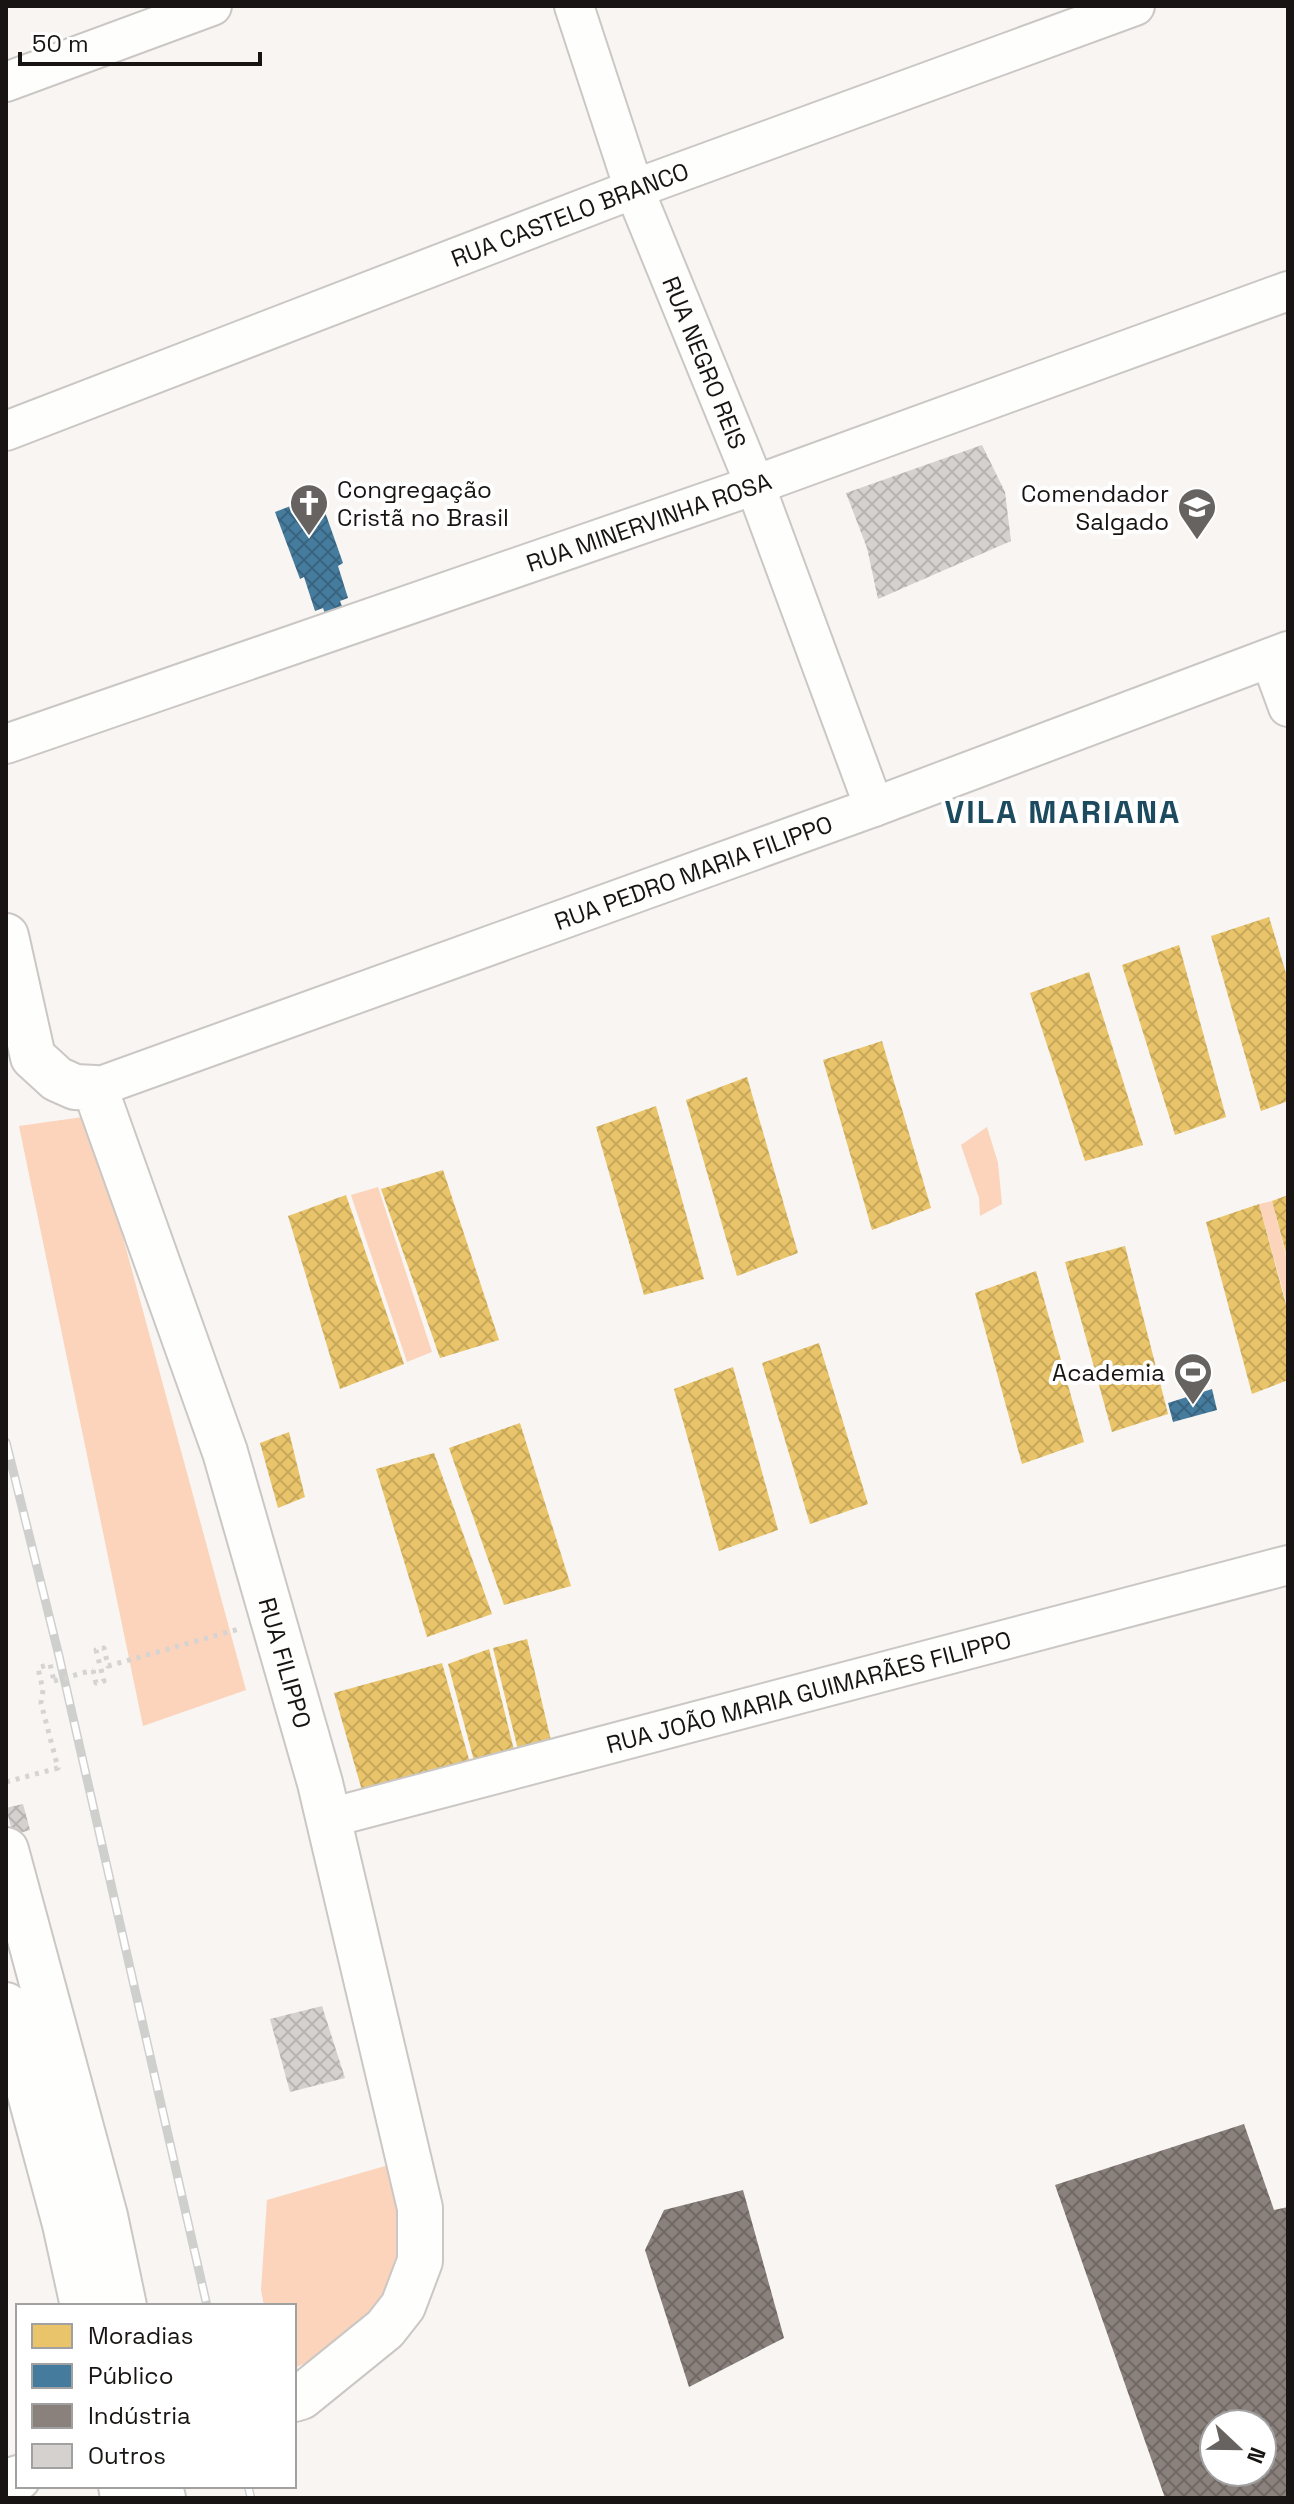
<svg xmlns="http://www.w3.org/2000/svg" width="1294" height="2504" viewBox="0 0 1294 2504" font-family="'Space Grotesk',sans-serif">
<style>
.green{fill:#fbd4bb}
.homes{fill:url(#homes-cross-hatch)}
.public{fill:url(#public-cross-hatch)}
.industry{fill:url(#industry-cross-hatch);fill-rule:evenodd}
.building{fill:url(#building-cross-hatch)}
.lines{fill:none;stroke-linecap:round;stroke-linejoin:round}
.street-casing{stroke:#cac7c5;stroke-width:42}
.secondary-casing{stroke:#cac7c5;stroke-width:48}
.path{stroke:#d5d4d3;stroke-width:5;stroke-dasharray:4 6;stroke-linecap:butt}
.street{stroke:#fefefd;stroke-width:38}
.secondary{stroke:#fefefd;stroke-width:44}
.rail-casing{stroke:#cfcfce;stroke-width:9}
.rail{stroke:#fff;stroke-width:6;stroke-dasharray:18;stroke-linecap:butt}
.path-bridge{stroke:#d5d4d3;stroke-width:5;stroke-dasharray:4 6;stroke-linecap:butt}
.labels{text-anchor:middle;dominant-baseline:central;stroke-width:8;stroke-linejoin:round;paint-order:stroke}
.street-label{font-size:24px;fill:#171413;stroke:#fff}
.poi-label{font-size:24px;fill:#171413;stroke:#fff;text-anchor:end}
.district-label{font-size:32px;font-weight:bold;letter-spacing:2px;fill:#1c4a5e;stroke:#fff}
</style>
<defs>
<pattern id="homes-cross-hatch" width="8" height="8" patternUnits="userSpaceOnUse" patternTransform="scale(2)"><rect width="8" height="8" fill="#e9c46a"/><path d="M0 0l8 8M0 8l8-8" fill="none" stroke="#c7a85b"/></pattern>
<pattern id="public-cross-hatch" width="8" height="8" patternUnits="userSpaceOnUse" patternTransform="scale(2)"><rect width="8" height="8" fill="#457b9d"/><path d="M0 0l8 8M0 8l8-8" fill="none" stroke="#39647f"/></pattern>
<pattern id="industry-cross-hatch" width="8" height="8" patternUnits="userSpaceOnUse" patternTransform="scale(2)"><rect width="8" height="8" fill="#8a817c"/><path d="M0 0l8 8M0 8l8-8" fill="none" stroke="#706864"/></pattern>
<pattern id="building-cross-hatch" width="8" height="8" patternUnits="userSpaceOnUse" patternTransform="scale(2)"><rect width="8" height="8" fill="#d4d1cf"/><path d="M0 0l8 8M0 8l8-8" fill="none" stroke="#b5b3b1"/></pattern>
</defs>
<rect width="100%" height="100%" fill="#f8f5f2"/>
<g class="green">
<polygon points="90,1116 246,1690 143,1726 19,1126"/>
<polygon points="987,1127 998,1163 1002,1204 980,1216 979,1198 961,1145"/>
<polygon points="378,1187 432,1352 407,1362 351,1195"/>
<polygon points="1272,1201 1288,1264 1288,1309 1259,1204"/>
<polygon points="399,2162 410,2264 370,2336 294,2368 294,2306 264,2306 261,2290 267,2200"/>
</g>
<g class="homes">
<polygon points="1269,917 1288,980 1288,1101 1261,1111 1211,936"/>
<polygon points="1179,945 1226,1117 1175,1135 1122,965"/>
<polygon points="1089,972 1143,1145 1085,1161 1030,993"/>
<polygon points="882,1041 931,1208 872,1230 823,1060"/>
<polygon points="747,1077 798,1253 737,1276 686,1100"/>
<polygon points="656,1106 704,1279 644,1295 596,1127"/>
<polygon points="443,1170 499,1340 440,1358 381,1189"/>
<polygon points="346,1195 404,1364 340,1389 288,1216"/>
<polygon points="1288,1195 1288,1257 1287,1257 1272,1201"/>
<polygon points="1259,1204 1288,1312 1288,1380 1252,1394 1206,1222"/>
<polygon points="1125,1246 1168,1414 1112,1432 1065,1262"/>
<polygon points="1036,1271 1084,1442 1022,1464 975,1293"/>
<polygon points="819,1343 868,1504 810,1524 762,1363"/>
<polygon points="733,1367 778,1530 719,1551 674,1389"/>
<polygon points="520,1423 571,1586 504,1605 449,1448"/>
<polygon points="289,1432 305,1497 278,1508 260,1443"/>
<polygon points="434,1453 492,1614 427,1637 376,1469"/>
<polygon points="527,1639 553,1749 519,1754 493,1648"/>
<polygon points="489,1649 516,1758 476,1768 448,1664"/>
<polygon points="442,1663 470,1763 363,1794 334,1693"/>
</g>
<g class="public">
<polygon points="319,495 343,563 338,566 348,598 340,601 343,609 326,616 323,608 315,611 304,577 300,579 275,512"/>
<polygon points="1212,1389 1217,1410 1173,1422 1168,1403"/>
</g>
<g class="industry">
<path d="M1244,2124l30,86 14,-3v291h-123l-110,-313zM1214,2424h48v48h-48z"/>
<polygon points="743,2190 784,2338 689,2387 645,2250 664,2210"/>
</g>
<g class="building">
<polygon points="982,445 1005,492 1011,541 878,599 867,548 846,493"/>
<polygon points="23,1804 30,1830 13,1835 6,1808"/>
<polygon points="322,2006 345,2078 290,2092 270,2019"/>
</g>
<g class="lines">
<g class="street-casing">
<g id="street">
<path id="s1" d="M574,6l60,183 121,296 119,322"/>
<polyline points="6,82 212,6"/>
<path id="s2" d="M6,431l628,-242 501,-183"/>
<polyline points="1270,658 1288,707"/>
<path id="s3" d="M6,744l749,-259 533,-194"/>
<path id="s4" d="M95,1088l779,-281 414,-156"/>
<path id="s5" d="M329,1818l959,-253"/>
</g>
</g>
<g class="secondary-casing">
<g id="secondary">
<path id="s6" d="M6,936l27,121 24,22 18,8 20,1 130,364 95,331 100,425v53l-17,45 -18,23 -84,68 -7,2"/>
<polyline points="6,1850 105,2216 124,2306"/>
<polyline points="6,2005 65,2224 83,2306"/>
<polyline points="6,2482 18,2478"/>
<polyline points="121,2486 123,2498"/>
<polyline points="160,2486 163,2498"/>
</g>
</g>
<g class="path">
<polyline points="93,1670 96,1683 104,1681 96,1650 104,1648 108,1666 239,1629"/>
<polyline points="6,1782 58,1768 41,1703 43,1690 38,1668 50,1664 54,1681"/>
</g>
<use href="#street" class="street"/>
<use href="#secondary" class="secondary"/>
<g class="rail-casing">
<g id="rail">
<polyline points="6,1442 59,1656 207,2306"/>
<polyline points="248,2486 251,2498"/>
</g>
</g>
<use href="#rail" class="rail"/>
<polyline class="path-bridge" points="54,1681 93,1670"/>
</g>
<defs>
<g id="church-pin" transform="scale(2)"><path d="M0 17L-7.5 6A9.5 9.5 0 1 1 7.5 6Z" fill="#666361" stroke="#fff"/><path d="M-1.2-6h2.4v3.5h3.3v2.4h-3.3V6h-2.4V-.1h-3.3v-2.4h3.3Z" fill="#fff"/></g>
<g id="school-pin" transform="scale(2)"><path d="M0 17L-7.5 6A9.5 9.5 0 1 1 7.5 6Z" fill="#666361" stroke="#fff"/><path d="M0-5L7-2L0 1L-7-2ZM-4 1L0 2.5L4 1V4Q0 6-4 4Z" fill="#fff"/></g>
<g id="stadium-pin" transform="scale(2)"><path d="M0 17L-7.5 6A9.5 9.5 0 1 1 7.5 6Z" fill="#666361" stroke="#fff"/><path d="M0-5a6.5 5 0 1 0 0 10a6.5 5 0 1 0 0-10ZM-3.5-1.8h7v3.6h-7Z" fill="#fff"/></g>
</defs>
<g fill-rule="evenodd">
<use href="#church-pin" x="309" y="503"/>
<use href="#school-pin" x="1197" y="507"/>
<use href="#stadium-pin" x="1193" y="1372"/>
</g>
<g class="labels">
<g class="street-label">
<text stroke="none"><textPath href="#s2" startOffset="604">RUA CASTELO BRANCO</textPath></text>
<text stroke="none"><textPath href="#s1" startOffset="380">RUA NEGRO REIS</textPath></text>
<text stroke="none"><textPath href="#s3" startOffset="680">RUA MINERVINHA ROSA</textPath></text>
<text stroke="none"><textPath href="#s4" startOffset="636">RUA PEDRO MARIA FILIPPO</textPath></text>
<text stroke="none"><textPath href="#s6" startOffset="802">RUA FILIPPO</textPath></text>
<text stroke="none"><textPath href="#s5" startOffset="496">RUA JOÃO MARIA GUIMARÃES FILIPPO</textPath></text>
</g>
<g class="poi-label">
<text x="337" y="489" text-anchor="start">Congregação<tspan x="337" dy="28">Cristã no Brasil</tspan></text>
<text x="1169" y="493">Comendador<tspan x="1169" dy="28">Salgado</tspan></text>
<text x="1165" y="1372">Academia</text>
</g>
<g class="district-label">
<text x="1063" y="812">VILA MARIANA</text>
</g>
</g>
<rect width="1294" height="2504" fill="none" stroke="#171413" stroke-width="16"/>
<rect x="16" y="2304" width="280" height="184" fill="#ffffff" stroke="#a2a1a1" stroke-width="2"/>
<rect x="32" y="2324" width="40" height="24" fill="#e9c46a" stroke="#a2a1a1" stroke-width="2"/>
<text x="88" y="2344" font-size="24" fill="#171413">Moradias</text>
<rect x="32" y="2364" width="40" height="24" fill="#457b9d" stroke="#a2a1a1" stroke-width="2"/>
<text x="88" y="2384" font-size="24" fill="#171413">Público</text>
<rect x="32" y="2404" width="40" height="24" fill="#8a817c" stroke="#a2a1a1" stroke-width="2"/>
<text x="88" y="2424" font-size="24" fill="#171413">Indústria</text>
<rect x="32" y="2444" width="40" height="24" fill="#d4d1cf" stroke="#a2a1a1" stroke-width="2"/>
<text x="88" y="2464" font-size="24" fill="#171413">Outros</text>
<g transform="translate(1238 2448) rotate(112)"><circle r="38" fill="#ffffff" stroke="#a2a1a1" stroke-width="2"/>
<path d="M0-6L14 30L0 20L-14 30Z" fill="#666361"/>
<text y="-12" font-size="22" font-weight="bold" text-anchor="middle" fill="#171413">N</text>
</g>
<path d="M20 52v12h240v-12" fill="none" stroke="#171413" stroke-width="4"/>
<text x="32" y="52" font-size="24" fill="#171413" stroke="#ffffff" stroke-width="6" paint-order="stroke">50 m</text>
</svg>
